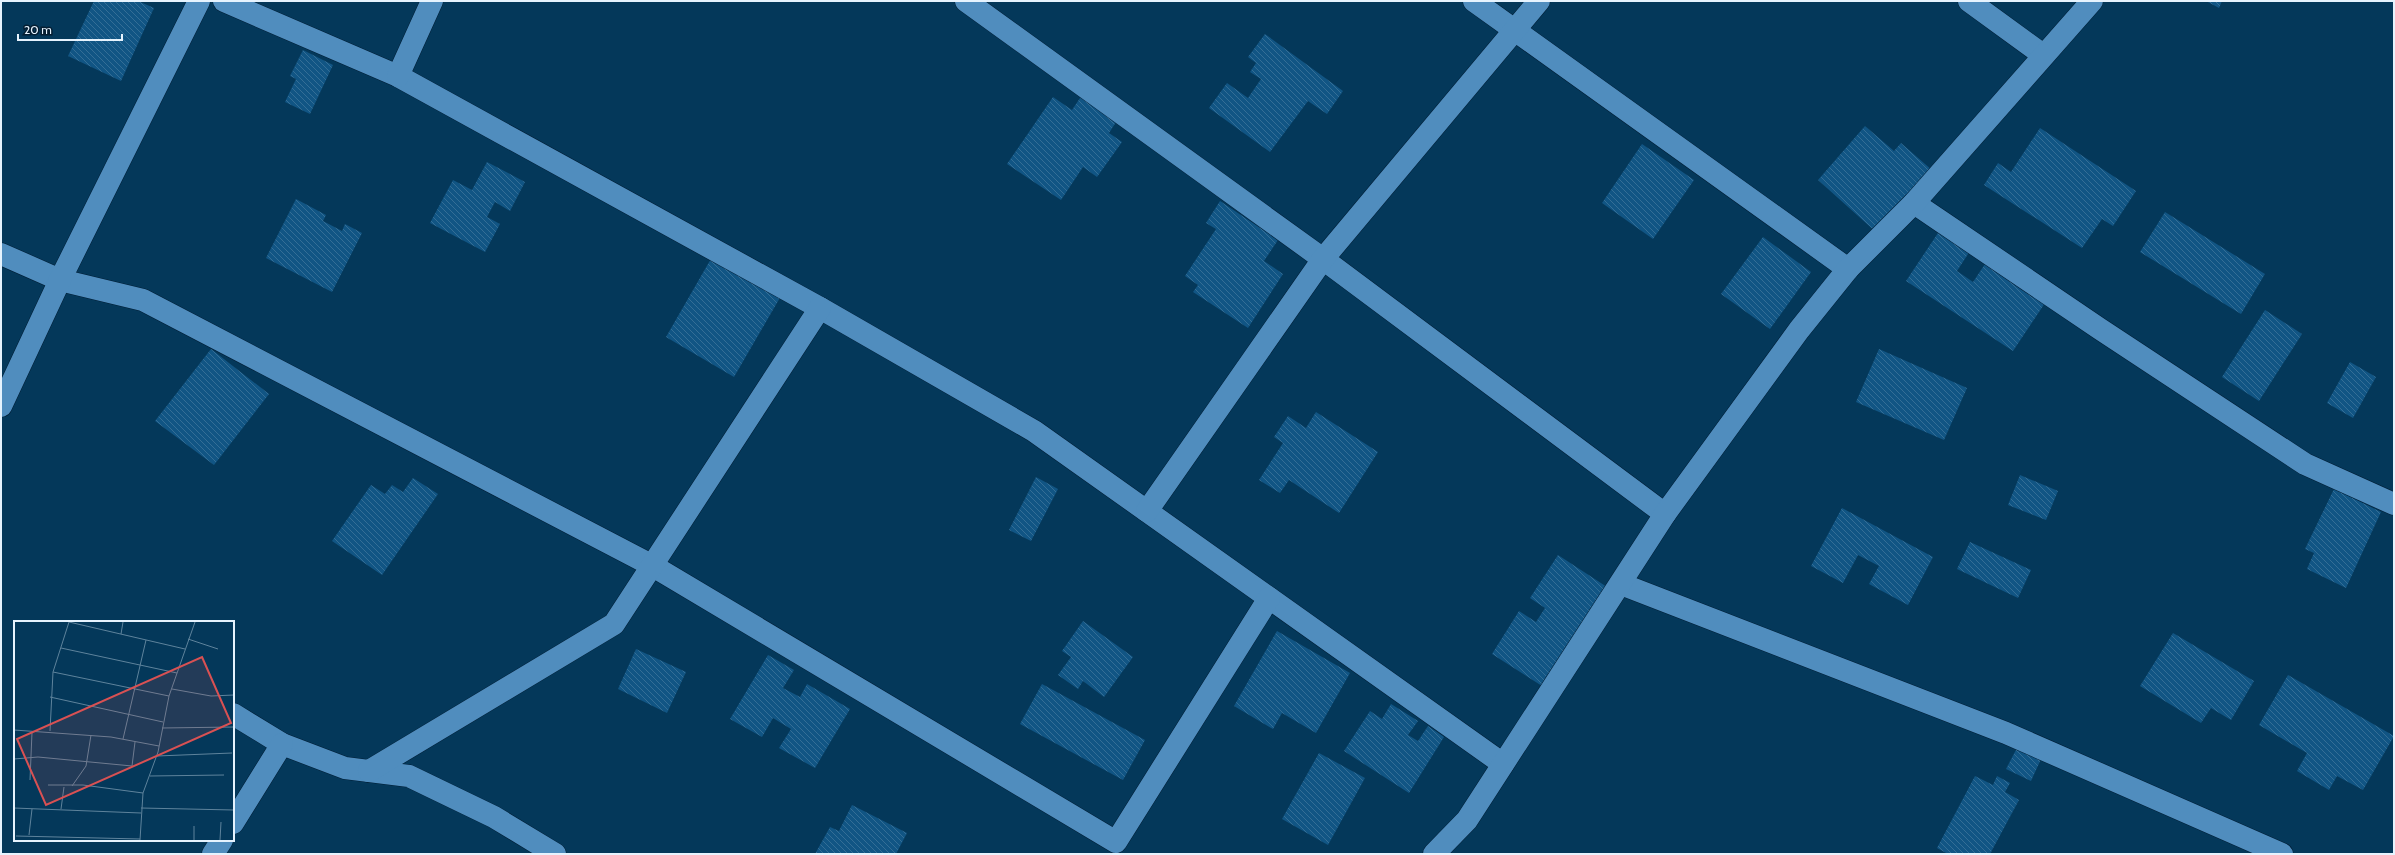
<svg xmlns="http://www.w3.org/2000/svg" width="2395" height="855" viewBox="0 0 2395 855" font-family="Cabin,sans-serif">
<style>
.building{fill:url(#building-back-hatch)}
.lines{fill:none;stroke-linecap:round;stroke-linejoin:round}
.street-casing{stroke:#001e36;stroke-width:23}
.street{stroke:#508dbe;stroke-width:22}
.inset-road{fill:none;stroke:#5e839c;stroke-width:1}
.view{fill:#d95153;fill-opacity:0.15;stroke:#d95153;stroke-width:2}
.inset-edge{fill:none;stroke:#e6f3fe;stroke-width:2}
</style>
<defs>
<pattern id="building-back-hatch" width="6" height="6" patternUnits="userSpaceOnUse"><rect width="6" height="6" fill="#115584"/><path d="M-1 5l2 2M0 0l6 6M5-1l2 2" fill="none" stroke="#346e96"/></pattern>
</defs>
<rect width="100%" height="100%" fill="#04385a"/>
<g class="building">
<polygon points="94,1 138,1 154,8 121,81 68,56"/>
<polygon points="2206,1 2222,1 2219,8"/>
<polygon points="1265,34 1343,91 1327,114 1308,101 1270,152 1209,108 1227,83 1248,98 1261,79 1250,72 1256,63 1248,57"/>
<polygon points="303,50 333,65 310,114 285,102 296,79 290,76"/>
<polygon points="1082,95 1118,119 1109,133 1122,142 1097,177 1083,167 1061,200 1007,164 1053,97 1072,110"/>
<polygon points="1865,126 1894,151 1901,143 1933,171 1877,233 1818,180"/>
<polygon points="2040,128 2136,191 2113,226 2102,219 2082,248 1984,185 1998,163 2011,172"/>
<polygon points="1642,144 1694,180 1653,239 1602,203"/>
<polygon points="487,162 525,182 510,211 495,202 487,217 500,224 485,252 430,223 453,180 472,190"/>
<polygon points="296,199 326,215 323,221 342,231 345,224 362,233 332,292 266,258"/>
<polygon points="1220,201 1278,240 1264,261 1283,274 1248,328 1193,292 1198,285 1185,276 1216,229 1206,223"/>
<polygon points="2165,212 2265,274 2241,314 2140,252"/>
<polygon points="1940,230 1970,251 1957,271 1973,282 1987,261 2047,300 2013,351 1906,281"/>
<polygon points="1763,237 1811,272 1770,329 1721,294"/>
<polygon points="712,257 781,296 734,377 666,337"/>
<polygon points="2265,310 2302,334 2259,401 2222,377"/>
<polygon points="211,349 269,394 214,465 155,421"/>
<polygon points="1879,349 1967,388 1944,440 1856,402"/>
<polygon points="2350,362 2376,377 2353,418 2327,403"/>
<polygon points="1316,412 1378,452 1339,513 1289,480 1280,493 1259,480 1283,443 1274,437 1288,416 1306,428"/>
<polygon points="2020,475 2058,491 2046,520 2008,505"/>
<polygon points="1036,477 1058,489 1031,541 1009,530"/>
<polygon points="413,478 438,494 382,575 332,541 371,485 385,494 392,485 403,492"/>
<polygon points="2334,489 2381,512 2346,588 2307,569 2314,553 2305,549"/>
<polygon points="1842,508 1933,557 1908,605 1869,584 1879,566 1858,555 1843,583 1811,566"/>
<polygon points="1970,542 2031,570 2018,598 1957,569"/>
<polygon points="1558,555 1607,587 1542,686 1492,654 1519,611 1536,622 1545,608 1530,598"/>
<polygon points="1083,621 1133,657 1104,697 1083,681 1078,689 1058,675 1071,657 1062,651"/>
<polygon points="1277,631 1350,673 1316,733 1282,713 1273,729 1234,706"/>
<polygon points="2173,633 2254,681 2231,720 2211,708 2201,723 2140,686"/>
<polygon points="636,649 686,672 667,713 618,689"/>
<polygon points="768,655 794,670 783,688 800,697 807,684 850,709 815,768 779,748 791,729 773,718 762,737 730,719"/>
<polygon points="2288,675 2394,736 2363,790 2337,776 2329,790 2297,771 2307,753 2259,725"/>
<polygon points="1042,684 1145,740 1123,780 1020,724"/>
<polygon points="1391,704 1418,721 1408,735 1418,741 1428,726 1444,737 1409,793 1344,751 1370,711 1382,719"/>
<polygon points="2018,746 2042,757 2031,781 2006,769"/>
<polygon points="1319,753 1365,778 1328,845 1282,819"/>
<polygon points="1975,776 1993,785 1997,776 2010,783 2005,792 2019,800 1990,854 1948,854 1937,848"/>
<polygon points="852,805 907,833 896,854 815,854 830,827 839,831"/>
</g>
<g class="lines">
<g class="street-casing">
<g id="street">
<polyline points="224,1 398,76 820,308 1034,431 1503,764"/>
<polyline points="966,1 1323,259 1665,514"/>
<polyline points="1474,1 1848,269"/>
<polyline points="1969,1 2043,55"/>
<polyline points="398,76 432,1"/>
<polyline points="1914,203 2100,329 2305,464 2394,504"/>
<polyline points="1,254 60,280 143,300 653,566 1116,842 1269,598"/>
<polyline points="1,406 60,280 199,1"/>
<polyline points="1147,511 1323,259 1539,1"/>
<polyline points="1621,584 2006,733 2282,854"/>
<polyline points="233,714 282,744 345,768 409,776 494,817 555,854"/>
<polyline points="369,771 614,624 820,308"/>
<polyline points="233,823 282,744"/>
<polyline points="213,854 222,840"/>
<polyline points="1434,854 1467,820 1665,514 1799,330 1848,269 1914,203 2092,1"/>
</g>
</g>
<use href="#street" class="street"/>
</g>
<g transform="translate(14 621)">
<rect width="220" height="220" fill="#04385a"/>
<path class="inset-road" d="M55,1l116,27M107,13l2,-12M174,18l30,10M47,27l116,25M39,51l116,24M158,68l39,7 23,-1M36,76l113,25M148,107l72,-1M0,109l97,7 48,9M36,110l3,-59 16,-50M109,118l23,-99M143,135l75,-3M0,138l24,-2 94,9 3,-24M136,155l74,-1M16,159l2,-48M34,164h35l60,8M58,165l14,-20 5,-31M0,187l127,5M127,187l93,2M47,188l3,-22M15,214l3,-26M2,215l124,3M126,219l3,-47 15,-41 11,-56 26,-74M180,219v-14M206,219l1,-18"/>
<path class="view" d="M188,36l29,66 -185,82 -29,-66z"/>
<rect width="220" height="220" class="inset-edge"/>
</g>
<rect width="2395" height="855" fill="none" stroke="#e6f3fe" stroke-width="4"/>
<path d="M18 34v6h104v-6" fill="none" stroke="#e6f3fe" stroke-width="2"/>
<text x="24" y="34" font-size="12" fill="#e6f3fe" stroke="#051e32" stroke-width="3" paint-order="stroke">20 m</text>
</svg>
